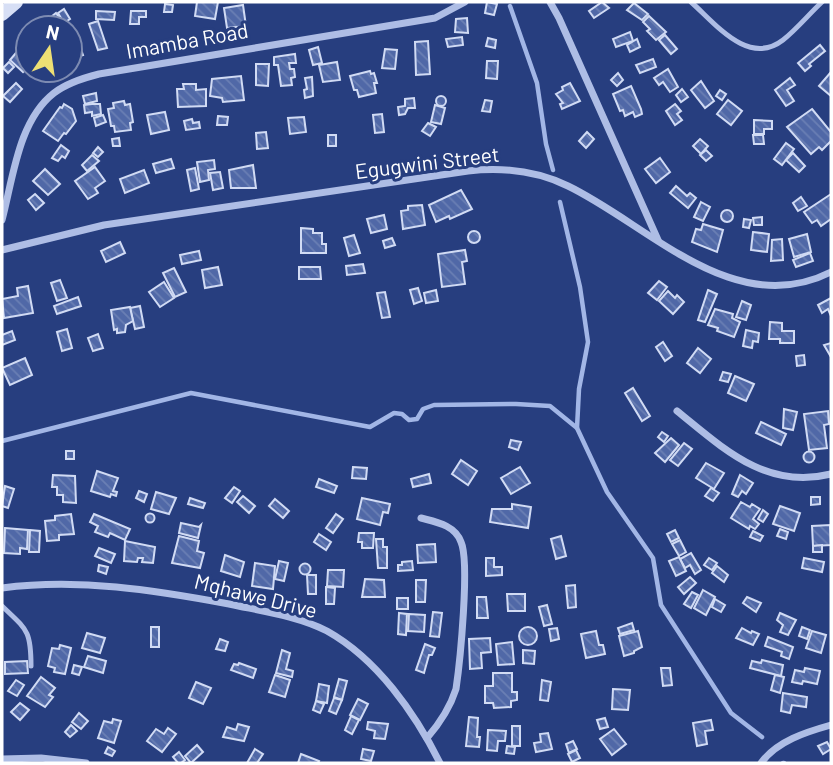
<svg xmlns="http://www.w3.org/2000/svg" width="833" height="765" viewBox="0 0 833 765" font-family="Barlow,sans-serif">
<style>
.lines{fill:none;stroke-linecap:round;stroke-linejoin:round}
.stream{stroke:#a2b6e6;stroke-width:4.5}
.building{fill:url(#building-back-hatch);stroke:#d1dbf4;stroke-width:2}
.lane{stroke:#aebde5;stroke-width:5}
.street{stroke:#aebde5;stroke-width:7}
.secondary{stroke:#d7dff5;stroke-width:14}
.labels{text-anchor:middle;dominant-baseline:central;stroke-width:6;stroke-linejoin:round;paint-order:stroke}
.street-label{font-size:21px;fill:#fff;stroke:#273e7f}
</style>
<defs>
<pattern id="building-back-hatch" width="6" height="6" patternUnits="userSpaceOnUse" patternTransform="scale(1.75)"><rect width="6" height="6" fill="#5068a7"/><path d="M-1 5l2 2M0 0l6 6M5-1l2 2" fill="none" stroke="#6a7fb4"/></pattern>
</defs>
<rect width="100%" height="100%" fill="#273e7f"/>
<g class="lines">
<g class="stream">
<polyline points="510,6 537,83 546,144 553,170"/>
<polyline points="560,202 580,287 588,342 579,389 577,428"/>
<polyline points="2,441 191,393 370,427 394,413 402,414 409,420 417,419 423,409 434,405 516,404 550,406 577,428 607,492 653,558 661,605 731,713 762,737"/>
<polyline points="783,763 784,763"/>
</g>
</g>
<g class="building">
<polygon points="197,2 218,2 215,19 195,16"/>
<polygon points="487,2 497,4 494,15 485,13"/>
<polygon points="602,2 609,8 594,18 589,11"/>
<polygon points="634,3 648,14 642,20 627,10"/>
<polygon points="165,4 173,5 172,12 164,12"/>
<polygon points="243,5 246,26 227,28 224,8"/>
<polygon points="64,9 70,19 64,23 58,13"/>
<polygon points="96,11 115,12 114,20 96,19"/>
<polygon points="131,11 146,11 146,17 139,17 139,24 130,24"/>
<polygon points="56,13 61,20 51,28 46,21"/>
<polygon points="649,16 666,32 656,40 647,31 650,29 643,22"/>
<polygon points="467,18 468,33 455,32 456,19"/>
<polygon points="98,21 107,48 98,50 89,24"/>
<polygon points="630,32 633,41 616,47 613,39"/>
<polygon points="665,35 677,49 671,54 659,40"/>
<polygon points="462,37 463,45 448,47 446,39"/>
<polygon points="77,38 83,55 70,59 70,40"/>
<polygon points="488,38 496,40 495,48 486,46"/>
<polygon points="637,39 640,47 630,52 627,45"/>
<polygon points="428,41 430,74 416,75 415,42"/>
<polygon points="820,45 825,51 809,64 811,66 805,71 798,63"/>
<polygon points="21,47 28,53 28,67 23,72 10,60"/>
<polygon points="318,47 322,63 313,65 309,50"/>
<polygon points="385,49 397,50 395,69 382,68"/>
<polygon points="295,54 296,63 289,63 290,69 294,69 295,77 291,78 292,85 281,86 278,65 274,65 274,57"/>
<polygon points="653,59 656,67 640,73 636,65"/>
<polygon points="487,61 498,61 497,79 486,78"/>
<polygon points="9,62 14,67 8,73 3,68"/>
<polygon points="337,62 340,80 323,82 319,65"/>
<polygon points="256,64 269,64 268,86 256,85"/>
<polygon points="668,69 678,87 670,92 663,82 659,85 654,78"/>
<polygon points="370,71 371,74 374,73 377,83 374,83 376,93 359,97 357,90 354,90 350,76"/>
<polygon points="831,72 831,96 819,86"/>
<polygon points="618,73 623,80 617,86 611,80"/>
<polygon points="241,76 244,100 223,102 222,98 210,96 212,79"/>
<polygon points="312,77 313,96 305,98 304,90 307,89 305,78"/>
<polygon points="790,78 795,85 787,90 794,101 786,106 775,90"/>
<polygon points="701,81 714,101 705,108 691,90"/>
<polygon points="16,83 22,89 10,102 3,96"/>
<polygon points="570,83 580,101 562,109 560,104 563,103 556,94 563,90 562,87"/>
<polygon points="183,84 196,84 196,90 206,89 206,106 178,107 177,89 184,89"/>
<polygon points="631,86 641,109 642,114 635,117 633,112 625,116 623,110 620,111 613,94"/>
<polygon points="682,89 688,97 681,102 676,95"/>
<polygon points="720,90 726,94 722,100 716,96"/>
<polygon points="96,93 97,101 85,104 83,96"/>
<circle cx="441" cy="101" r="5"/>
<polygon points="414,98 415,108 408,108 405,114 399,115 398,107 405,106 405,99"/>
<polygon points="485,100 492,101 490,112 482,111"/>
<polygon points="728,100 742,111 731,125 717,114"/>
<polygon points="124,101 125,105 130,104 133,122 130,123 131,130 115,132 114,126 111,126 108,109 114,108 113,103"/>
<polygon points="64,104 72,109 76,121 66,134 64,133 58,141 43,131 60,107 62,108"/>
<polygon points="92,104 100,104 101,114 92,116 92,112 85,113 84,105"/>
<polygon points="675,104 681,111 677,114 682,120 675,125 666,111"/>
<polygon points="435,105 445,108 441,124 431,122"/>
<polygon points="812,109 831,132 831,141 822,150 819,147 811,154 787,127"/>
<polygon points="165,112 169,130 151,134 147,115"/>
<polygon points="382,114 384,132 375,133 373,115"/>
<polygon points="103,115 106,122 96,126 94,118"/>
<polygon points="218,116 228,117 227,125 217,125"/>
<polygon points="304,117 306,132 290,134 288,118"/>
<polygon points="192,119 193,123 199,122 200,128 186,130 184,121"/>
<polygon points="754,120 772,121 772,129 764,129 764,134 754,134"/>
<polygon points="428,123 436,127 430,136 422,131"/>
<polygon points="266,132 268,148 257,149 256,133"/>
<polygon points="587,132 594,139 586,148 579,141"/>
<rect x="328" y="135" width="8" height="11"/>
<polygon points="753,135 763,135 764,144 754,144"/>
<polygon points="119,138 120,146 113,146 112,139"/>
<polygon points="700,139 708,146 701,154 693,146"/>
<polygon points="786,143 794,149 782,165 774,159"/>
<polygon points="61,145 69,151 65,158 62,156 58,161 52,158"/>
<polygon points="98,147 103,152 98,157 93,153"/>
<polygon points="706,150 712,156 706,161 700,155"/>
<polygon points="793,153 805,166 799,172 786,160"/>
<polygon points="92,155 99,161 87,171 82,165"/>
<polygon points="660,158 670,172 656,183 645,169"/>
<polygon points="171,159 174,168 156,173 153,164"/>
<polygon points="214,160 215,169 208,170 209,180 200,182 197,162"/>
<polygon points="253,165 256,188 231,188 229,170"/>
<polygon points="95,167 105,181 95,188 98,193 88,199 75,181"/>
<polygon points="195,168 199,189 191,191 187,170"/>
<polygon points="45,169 60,184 48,195 33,181"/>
<polygon points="144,170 149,183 125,193 120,179"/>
<polygon points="220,172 223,188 213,190 210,173"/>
<polygon points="676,186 687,196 690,193 696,198 688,208 670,193"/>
<polygon points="461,190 472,209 450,219 449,216 436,222 429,205"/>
<polygon points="35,194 44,203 36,210 28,200"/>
<polygon points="831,194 831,219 821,226 817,220 812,223 804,212"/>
<polygon points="801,197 807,206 798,211 793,203"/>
<polygon points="701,202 710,207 703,221 694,217"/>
<polygon points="422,205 425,225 403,229 401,211 408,210 408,206"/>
<circle cx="727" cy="216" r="6"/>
<polygon points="384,215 387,229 371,233 367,219"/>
<polygon points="762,217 762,225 754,225 753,218"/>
<polygon points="744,219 751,220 749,228 743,227"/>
<polygon points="703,224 723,230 717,252 692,242 696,229 701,230"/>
<polygon points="301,228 313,229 313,233 322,233 322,244 326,244 326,253 301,253"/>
<circle cx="474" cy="237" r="6"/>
<polygon points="753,232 769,234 767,252 751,250"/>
<polygon points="807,234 811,252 794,257 789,239"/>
<polygon points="354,235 360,253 349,256 344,238"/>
<polygon points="392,238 395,245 385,248 383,241"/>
<polygon points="782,239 783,260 771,261 772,240"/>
<polygon points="120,242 125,253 106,262 101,251"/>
<polygon points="465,250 467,261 462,262 465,284 442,287 438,254"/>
<polygon points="199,251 201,260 182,264 180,255"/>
<polygon points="810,253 813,261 796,267 793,260"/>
<polygon points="363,264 365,273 347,275 346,266"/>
<polygon points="218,267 222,285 205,288 202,270"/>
<polygon points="299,267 320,267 321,279 299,279"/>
<polygon points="174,268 186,292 175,297 163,273"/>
<polygon points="60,280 67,298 57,301 51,283"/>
<polygon points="659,281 667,287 657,300 648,293"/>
<polygon points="164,282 174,298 160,307 149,292"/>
<polygon points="28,286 33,313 4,318 2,299 18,296 17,288"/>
<polygon points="418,288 422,301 414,304 410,290"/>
<polygon points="436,290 438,301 426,303 424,293"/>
<polygon points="708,290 717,294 705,322 698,320"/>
<polygon points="668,291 675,298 677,295 684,302 673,314 659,301"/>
<polygon points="385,292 390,317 382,318 377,293"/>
<polygon points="78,297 81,306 57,314 54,306"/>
<polygon points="831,298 831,316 828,309 822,313 818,305"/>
<polygon points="742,301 751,305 746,320 736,317"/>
<polygon points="140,306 144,327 135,329 130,308"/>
<polygon points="130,307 133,321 126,325 125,332 117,333 117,329 114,330 111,310"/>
<polygon points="715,309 733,314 732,318 740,322 734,337 717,331 718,328 708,325"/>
<polygon points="770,322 782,323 782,331 794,331 794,343 780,343 780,339 769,339"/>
<polygon points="67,329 72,348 62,351 57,332"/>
<polygon points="746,330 759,333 758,342 753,341 752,348 743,346"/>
<polygon points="12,331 15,340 2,345 2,335"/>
<polygon points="98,334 103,348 93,351 88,338"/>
<polygon points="663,342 672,356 665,361 656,347"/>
<polygon points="831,343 831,357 824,345"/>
<polygon points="698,348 711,359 700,373 687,363"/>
<polygon points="804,355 805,365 797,366 796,356"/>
<polygon points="25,358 32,375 10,385 2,368"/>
<polygon points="723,372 731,374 728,382 720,380"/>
<polygon points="735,376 754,384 746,401 728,393"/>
<polygon points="633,388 650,416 642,421 625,393"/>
<polygon points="784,409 797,412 793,430 783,428"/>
<polygon points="828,411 829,424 824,425 827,448 809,450 804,414"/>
<polygon points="761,422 786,434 781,445 756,433"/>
<polygon points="662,432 668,436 664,442 658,437"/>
<polygon points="671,438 679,445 665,462 655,453"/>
<polygon points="511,440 521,442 518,450 509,447"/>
<polygon points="684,443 692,449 678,466 670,460"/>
<rect x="66" y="451" width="8" height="8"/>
<circle cx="809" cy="457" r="5.5"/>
<polygon points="461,460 477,471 468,485 452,474"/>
<polygon points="706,463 724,473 714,489 696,478"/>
<polygon points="353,467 367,468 366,479 352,478"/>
<polygon points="520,467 530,483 511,494 501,478"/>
<polygon points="97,471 118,478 113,491 117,492 116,496 111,494 110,497 91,491"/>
<polygon points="429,474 431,483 413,487 411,479"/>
<polygon points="53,475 75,476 76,503 63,502 63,495 57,495 57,487 52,487"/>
<polygon points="740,475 753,483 746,494 742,491 738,497 732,494"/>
<polygon points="319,479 337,486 334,493 316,487"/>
<polygon points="5,486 14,489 8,508 2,506"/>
<polygon points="234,487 240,491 232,503 225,498"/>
<polygon points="711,488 719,493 713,501 705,496"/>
<polygon points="139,491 147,494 144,502 136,498"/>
<polygon points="156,492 176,498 169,514 151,509"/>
<polygon points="243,496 255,506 249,513 237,502"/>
<polygon points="811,497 820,497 820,504 811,505"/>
<polygon points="190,498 205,503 203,508 188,504"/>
<polygon points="362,498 390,504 388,513 383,512 380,525 357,519"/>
<polygon points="275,499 289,511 283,518 269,506"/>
<polygon points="741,502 750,507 752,504 760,509 753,519 759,524 755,529 750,526 749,529 731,518"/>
<polygon points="512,504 531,507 528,528 490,522 492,509 512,509"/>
<polygon points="780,506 800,513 794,531 773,524"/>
<polygon points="763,510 768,514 763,522 758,519"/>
<circle cx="150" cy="518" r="4.5"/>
<polygon points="71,514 74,534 59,535 59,540 47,541 45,521 55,520 55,516"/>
<polygon points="94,514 130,529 125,540 110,533 108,537 95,532 98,526 90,522"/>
<polygon points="336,514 343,519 333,533 326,528"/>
<polygon points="181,523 199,527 201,525 198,538 179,533"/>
<polygon points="830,525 831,545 813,546 812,526"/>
<polygon points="5,528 28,530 27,549 20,548 20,554 4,553"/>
<polygon points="780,529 788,532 786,539 777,536"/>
<polygon points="30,530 40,531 39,552 29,552"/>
<polygon points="675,530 679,538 671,542 667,534"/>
<polygon points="753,531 763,536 760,541 750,537"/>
<polygon points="359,533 374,533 373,548 362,548 362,542 358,542"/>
<polygon points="319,534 331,542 326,550 314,542"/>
<polygon points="179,536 199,541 197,551 204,553 200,568 172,563"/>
<polygon points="561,536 566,556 556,559 551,539"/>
<polygon points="376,539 383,539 383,547 387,547 387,568 378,568"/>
<polygon points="680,540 686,552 679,556 672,544"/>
<polygon points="125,541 155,547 153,563 142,562 143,558 138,558 137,562 124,561"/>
<polygon points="435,544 436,562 418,563 417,545"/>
<polygon points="822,545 822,552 813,552 813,546"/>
<polygon points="99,548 115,554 111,563 95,556"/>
<polygon points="691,553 701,570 695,574 690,565 685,568 680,559"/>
<polygon points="225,555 244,562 240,577 221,571"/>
<polygon points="679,557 686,571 676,576 669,561"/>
<polygon points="486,558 494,558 494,567 502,567 502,575 486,576"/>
<polygon points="709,558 717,563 712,570 704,565"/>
<polygon points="804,558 824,562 822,572 802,568"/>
<polygon points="279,561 288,563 284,581 275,579"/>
<polygon points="412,561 413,570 398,571 398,565 402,565 402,562"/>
<polygon points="255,563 275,566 273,589 252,586"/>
<circle cx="305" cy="569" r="5.5"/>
<polygon points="99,565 108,567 106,574 98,571"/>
<polygon points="717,566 728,575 724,582 712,573"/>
<polygon points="328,570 344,570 343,587 327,586"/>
<polygon points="307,575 316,575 316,594 308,594"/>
<polygon points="690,577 696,583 684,594 678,587"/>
<polygon points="365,579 384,580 385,597 362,597"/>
<polygon points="416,580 426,580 425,602 416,602"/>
<polygon points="575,585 576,607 568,608 566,586"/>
<polygon points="326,587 335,588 334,604 326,604"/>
<polygon points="703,590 715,597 706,615 694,608"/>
<polygon points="692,592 698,595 691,608 684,604"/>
<polygon points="507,594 525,594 525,611 508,611"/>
<polygon points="477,597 486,597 488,618 477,618"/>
<polygon points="747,597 761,603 756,612 743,603"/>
<rect x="397" y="598" width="11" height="11"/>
<polygon points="715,599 725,605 721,612 712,607"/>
<polygon points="547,605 552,624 544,626 539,607"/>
<polygon points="433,612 442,613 439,637 430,636"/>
<polygon points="399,613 407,614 406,635 398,634"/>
<polygon points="780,613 796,620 788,635 780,632 783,625 777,620"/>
<polygon points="409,614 425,615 424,632 408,631"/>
<polygon points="632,623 634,630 620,634 618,628"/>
<circle cx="528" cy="636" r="9"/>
<rect x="151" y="627" width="8" height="20"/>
<polygon points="802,627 810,630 807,639 799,636"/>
<polygon points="557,628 559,639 551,641 549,629"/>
<polygon points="742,628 751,633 752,631 759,634 753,645 736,638"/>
<polygon points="596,631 599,645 603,645 605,654 586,658 581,634"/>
<polygon points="638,631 642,647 634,651 634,653 624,656 619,636"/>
<polygon points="812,631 826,635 821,653 806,648"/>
<polygon points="87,633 105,638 100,653 82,648"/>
<polygon points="768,637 793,647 789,659 781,656 782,652 765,646"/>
<polygon points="490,638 491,652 481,653 482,668 470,669 469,639"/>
<polygon points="220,639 228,642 225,651 216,649"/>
<polygon points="512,642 514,664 498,665 496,644"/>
<polygon points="425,644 435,648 432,655 429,655 424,673 416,670"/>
<polygon points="60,645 71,648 65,674 54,672 55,668 48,666 52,648 59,649"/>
<polygon points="282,650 290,653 286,669 293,671 292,677 276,673"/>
<polygon points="523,650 535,651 534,664 523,663"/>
<polygon points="88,656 106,661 103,673 84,667"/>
<polygon points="762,660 783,665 781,676 750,668 752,661 761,663"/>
<polygon points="27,661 28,673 5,674 5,662"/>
<polygon points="239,663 256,669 253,678 231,670 234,664 238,665"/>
<polygon points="74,665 82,667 79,675 72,673"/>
<polygon points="661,668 670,668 672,685 663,686"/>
<polygon points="805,668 820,671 817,684 803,681 802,684 792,682 795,670 804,672"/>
<polygon points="493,673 512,673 512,692 517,692 517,700 511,701 511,707 494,708 493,703 485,703 485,686 493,686"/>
<polygon points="275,675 290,680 285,697 269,692"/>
<polygon points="775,675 784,677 780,693 771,690"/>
<polygon points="41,677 55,688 49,695 53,697 45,707 27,696"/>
<polygon points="339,679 347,681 342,700 334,697"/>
<polygon points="16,680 24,685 17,696 8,691"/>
<polygon points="542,680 551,682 548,701 540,700"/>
<polygon points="196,682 211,688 203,704 189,698"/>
<polygon points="319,684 329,686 327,703 316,701"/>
<polygon points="613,689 630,690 628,710 612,709"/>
<polygon points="783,693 807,697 806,707 792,705 790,713 781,711"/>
<polygon points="334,698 342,700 336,714 329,711"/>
<polygon points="358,699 368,704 360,720 350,715"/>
<polygon points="316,701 324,704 320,713 313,710"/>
<polygon points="20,703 29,710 20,720 11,712"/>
<polygon points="79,713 88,721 81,729 72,722"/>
<polygon points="351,716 359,720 352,734 345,730"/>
<polygon points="469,717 478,718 477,737 480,737 479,747 466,746"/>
<polygon points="605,718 608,727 600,729 597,720"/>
<polygon points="113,719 121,721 114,743 98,738 104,721 112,723"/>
<polygon points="711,720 713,730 705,731 707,744 697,746 693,723"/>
<polygon points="368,722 388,724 385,739 374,738 375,731 367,729"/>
<polygon points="238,724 249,727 244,741 223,737 227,727 236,730"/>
<polygon points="71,725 77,731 70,737 65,732"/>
<rect x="512" y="726" width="8" height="20"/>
<polygon points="168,728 176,734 162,752 147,741 156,729 164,734"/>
<polygon points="614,729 626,744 612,755 600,739"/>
<polygon points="488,730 506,731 505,741 498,741 497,751 487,750"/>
<polygon points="548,733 552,749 536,752 534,743 541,742 540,734"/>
<polygon points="573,741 577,749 569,753 566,744"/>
<polygon points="827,742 831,749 823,754 818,746"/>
<polygon points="197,745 203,752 191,763 185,756"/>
<polygon points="507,746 515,747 514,754 506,753"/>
<polygon points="108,747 115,751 112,756 105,753"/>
<polygon points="255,749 263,754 257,763 247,763"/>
<polygon points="363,749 374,751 371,761 361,759"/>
<polygon points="576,750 580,758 572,762 568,754"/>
<polygon points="179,752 185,760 181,763 178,763 173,757"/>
<polygon points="301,754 319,761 318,763 298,763"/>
</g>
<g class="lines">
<g class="lane">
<path d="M691,2c24,21 57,65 92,38 14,-11 26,-26 39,-38"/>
<path d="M2,606c25,24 29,24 29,60"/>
</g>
<g class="street">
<polyline points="550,2 559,18 658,240"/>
<path d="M2,220c11,-41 16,-99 52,-127 13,-10 29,-15 45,-19l336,-56 30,-16"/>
<path d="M2,250l102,-25 364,-54c35,-4 69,0 100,15 81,39 166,135 263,86"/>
<path d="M677,411c47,38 89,79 154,63"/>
<path d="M421,518c15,4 34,7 40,24 9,20 -1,120 -5,147 -6,19 -16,34 -29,49"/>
<path d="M2,588c77,-10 152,2 227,16 32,7 69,12 98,27 50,28 88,82 113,132"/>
<polyline points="2,759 41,758 86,763"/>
<path d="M761,763c16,-22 45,-31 70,-38"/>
</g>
<polyline class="secondary" points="2,14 16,2"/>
</g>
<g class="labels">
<g class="street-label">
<text transform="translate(187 40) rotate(-10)">Imamba Road</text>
<text transform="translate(427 162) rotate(-7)">Egugwini Street</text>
<text transform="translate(256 595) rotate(14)">Mqhawe Drive</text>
</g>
</g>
<rect width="833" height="765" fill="none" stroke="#ffffff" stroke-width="7"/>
<g transform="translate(49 49) rotate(13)"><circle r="33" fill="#273e7f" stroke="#7d8bb2" stroke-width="2"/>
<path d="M0-5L12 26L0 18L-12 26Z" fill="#eddf74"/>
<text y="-10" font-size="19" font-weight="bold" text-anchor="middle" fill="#ffffff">N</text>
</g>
</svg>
